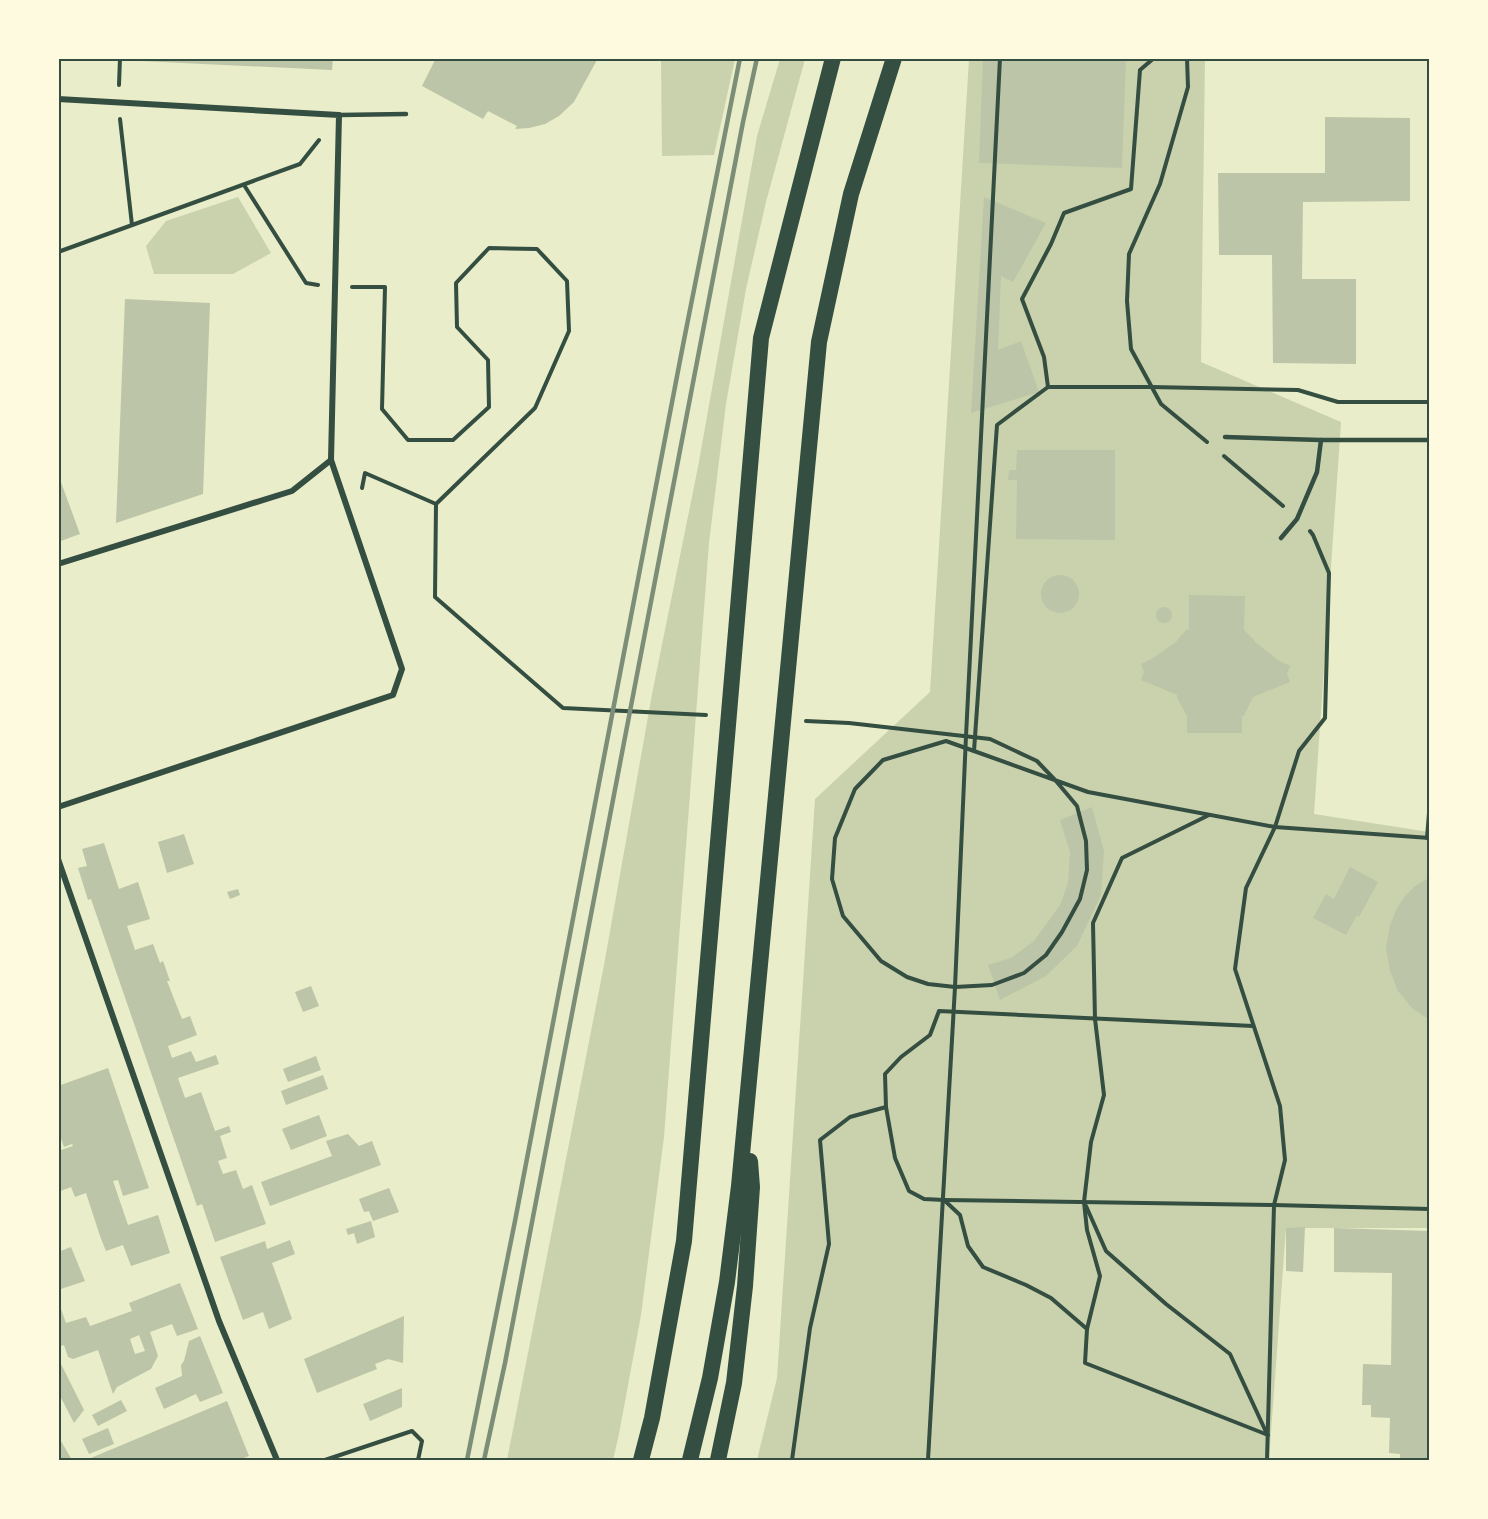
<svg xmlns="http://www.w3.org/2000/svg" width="1488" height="1519" viewBox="0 0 1488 1519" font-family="Ubuntu,sans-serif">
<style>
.green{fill:#cad2ad}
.building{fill:#bcc5a7;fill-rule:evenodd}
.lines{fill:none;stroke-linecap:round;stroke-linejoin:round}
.path{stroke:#344e41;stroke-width:4}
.service{stroke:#344e41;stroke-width:4.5}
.minor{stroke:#344e41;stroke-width:6}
.trunk{stroke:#344e41;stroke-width:16}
.rail{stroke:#7c8e77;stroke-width:4.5}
.neatline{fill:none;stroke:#344e41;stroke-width:2}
</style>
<rect width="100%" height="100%" fill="#e9edc9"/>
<g class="green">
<polygon points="661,59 735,59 714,155 662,156"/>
<polygon points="780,59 805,59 766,202 746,289 726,404 709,543 664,1137 641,1315 619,1434 613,1460 507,1460 604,965 652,694 698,467 757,136"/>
<polygon points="969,59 1205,59 1201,362 1341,422 1314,814 1429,832 1429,1228 1286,1228 1269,1460 757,1460 777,1378 815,799 930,692"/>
<polygon points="238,197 271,253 233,274 154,274 146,246 166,221"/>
</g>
<g class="building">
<polygon points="140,58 333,58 332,70 140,61"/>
<polygon points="436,58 598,58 574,102 559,116 545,124 529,128 515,129 517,126 488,111 483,119 422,86"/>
<polygon points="983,58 1126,58 1122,168 979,163"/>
<polygon points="1325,117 1410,118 1410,201 1303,202 1302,279 1356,279 1356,364 1273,363 1272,255 1219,255 1218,173 1325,173"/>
<polygon points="984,197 1046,223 1013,282 1001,276 998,350 1021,341 1039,392 971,413"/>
<polygon points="125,299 210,303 203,494 116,523"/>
<polygon points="1017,450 1115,450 1115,540 1016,539 1017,480 1008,480 1009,470 1016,470"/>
<polygon points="58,474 80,534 58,542"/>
<circle cx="1060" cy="594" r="19"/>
<polygon points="1189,595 1245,596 1244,630 1254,640 1255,642 1278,660 1290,666 1287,674 1290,682 1253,697 1244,716 1242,716 1242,733 1187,733 1187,716 1177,698 1177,695 1141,680 1144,672 1141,664 1153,658 1177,641 1178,639 1187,629 1189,630"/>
<circle cx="1164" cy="615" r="8"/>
<polygon points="1092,807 1104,851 1101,895 1077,946 1046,976 1000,1000 988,965 1011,958 1034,941 1060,905 1068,883 1070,852 1060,820"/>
<polygon points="184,834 194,864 167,873 158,842"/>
<polygon points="104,843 119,889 138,882 150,919 127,926 135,950 153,944 160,963 163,961 170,981 167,981 182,1019 190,1016 197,1035 168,1046 172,1058 191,1051 196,1062 216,1055 219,1064 178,1078 185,1098 201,1092 215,1131 229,1126 231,1132 220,1136 227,1158 218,1161 223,1174 236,1170 243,1189 252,1185 266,1224 215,1242 202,1204 197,1206 91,899 88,900 78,868 87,866 82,849"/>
<polygon points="1350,867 1378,882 1359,917 1357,915 1346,935 1313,918 1326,894 1334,899"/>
<polygon points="1430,877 1430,1020 1413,1009 1398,991 1390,971 1386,948 1390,925 1397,908 1405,896 1415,886"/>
<polygon points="238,889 240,895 230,899 227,892"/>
<polygon points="311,986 319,1006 303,1012 295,992"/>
<polygon points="316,1056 321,1070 288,1082 283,1069"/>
<polygon points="108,1068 149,1188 123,1196 118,1180 113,1181 128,1225 158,1215 170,1253 131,1266 123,1245 106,1251 100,1236 86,1193 75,1197 71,1187 58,1192 58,1151 73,1146 72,1144 64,1147 58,1130 58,1086"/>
<polygon points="323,1075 328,1089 286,1105 281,1091"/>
<polygon points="319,1115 327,1136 291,1150 282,1129"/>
<polygon points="348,1134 359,1146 372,1141 381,1165 270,1206 261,1182 332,1156 326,1141"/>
<polygon points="389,1188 399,1212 373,1221 369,1211 364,1212 359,1199"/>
<polygon points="371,1221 375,1237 357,1244 354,1233 348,1235 346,1229"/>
<polygon points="1305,1227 1303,1272 1286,1271 1286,1228"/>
<polygon points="1334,1228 1430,1231 1430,1460 1400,1460 1400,1454 1389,1453 1390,1418 1371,1417 1371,1405 1362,1405 1363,1364 1391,1365 1392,1273 1334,1272"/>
<polygon points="290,1240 295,1254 272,1263 292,1319 269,1329 263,1312 243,1320 220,1257 265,1241 267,1249"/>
<polygon points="71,1247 85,1281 58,1290 58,1252"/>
<path d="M180,1283l18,46 -21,7 -5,-12 -22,8 8,24 -7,13 -34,18 -4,7 -15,-44 -25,9 -5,-2 -4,-12 -6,2v-46l8,22 20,-6 4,9 42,-15 -3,-8zM139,1335l6,16 -10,3 -5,-15z"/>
<polygon points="404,1316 403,1363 388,1359 375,1364 377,1369 317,1393 304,1359"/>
<polygon points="200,1336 223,1393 200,1402 196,1394 164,1409 155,1388 182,1376 181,1365 184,1361 189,1341"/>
<polygon points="58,1362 61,1364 84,1410 74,1423 58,1392"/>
<polygon points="402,1388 402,1407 370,1421 363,1404"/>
<polygon points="121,1400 127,1411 98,1426 92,1415"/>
<polygon points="227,1401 249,1456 239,1460 86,1460"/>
<polygon points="108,1428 114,1444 89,1454 82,1439"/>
<polygon points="58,1436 72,1460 58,1460"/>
</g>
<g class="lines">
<g class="path">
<polyline points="1187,58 1188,87 1160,184 1129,254 1127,301 1131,349 1161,404 1207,442"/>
<polyline points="119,85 120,58"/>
<polyline points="120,119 132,225"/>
<polyline points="244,185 306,283 318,285"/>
<polyline points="58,252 300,164 319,140"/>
<polyline points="352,287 385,287 382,409 408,440 453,440 489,407 488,360 457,327 456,283 489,248 537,249 567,281 569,331 535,408 436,504 435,597 563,708 706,715"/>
<polyline points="1048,387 1151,387 1298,390 1338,402 1430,402"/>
<polyline points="1224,456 1283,506"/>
<polyline points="362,488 365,473 436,504"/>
<polyline points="806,721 849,723 990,739 1037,761 1056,781 1077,806 1086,841 1087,870 1080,899 1062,932 1046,955 1024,973 992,985 955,987 928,984 907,977 881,961 843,916 832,879 835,838 855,789 883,760 946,741 974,751 1088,792 1275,827 1430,838"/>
<polyline points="974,751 997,425 1048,387 1044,357 1022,299 1051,244 1064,213 1131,189 1140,70 1154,58"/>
<polyline points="1209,815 1122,858 1093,923 1095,1019 1104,1095 1091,1142 1084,1202 1087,1230 1100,1276 1087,1329 1085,1363 1268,1435"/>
<polyline points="1427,838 1430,801"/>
<polyline points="944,1200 1274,1205 1430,1209"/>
<polyline points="1086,1206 1106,1251 1166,1304 1230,1354 1267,1434"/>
<polyline points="1087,1329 1051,1298 1026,1285 983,1267 968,1246 960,1215 944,1200 924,1199 909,1191 895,1158 886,1107 885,1074 901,1057 930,1035 939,1011 1253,1026"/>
<polyline points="325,1460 412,1431 422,1441 418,1460"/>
<polyline points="792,1460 810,1328 829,1244 820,1140 850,1117 886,1107"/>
<polyline points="928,1460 955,987 966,736 1000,58"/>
<polyline points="1267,1460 1274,1205 1285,1160 1280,1106 1235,969 1246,888 1275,827 1299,751 1325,718 1329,573 1313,535 1310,531"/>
</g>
<g class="service">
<polyline points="339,115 406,114"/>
<polyline points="1225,437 1321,440 1430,440"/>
<polyline points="1281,538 1297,519 1317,472 1321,440"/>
</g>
<g class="minor">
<polyline points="58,99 339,115 331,460 402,669 393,695 58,807"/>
<polyline points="58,564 292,491 331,460"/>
<polyline points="58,859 219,1321 277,1460"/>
</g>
<g class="trunk">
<polyline points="641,1460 652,1418 684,1241 761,338 833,58"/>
<polyline points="690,1460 710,1378 727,1282 739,1186 819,342 851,194 894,58"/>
<polyline points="718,1460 734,1383 745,1286 752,1187 750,1161"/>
</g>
<g class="rail">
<polyline points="467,1460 515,1221 683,345 740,58"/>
<polyline points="484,1460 505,1363 743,122 757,58"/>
</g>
</g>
<rect width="1488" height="1519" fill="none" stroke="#fefae0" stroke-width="120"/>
<rect x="60" y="60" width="1368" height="1399" class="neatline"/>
</svg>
